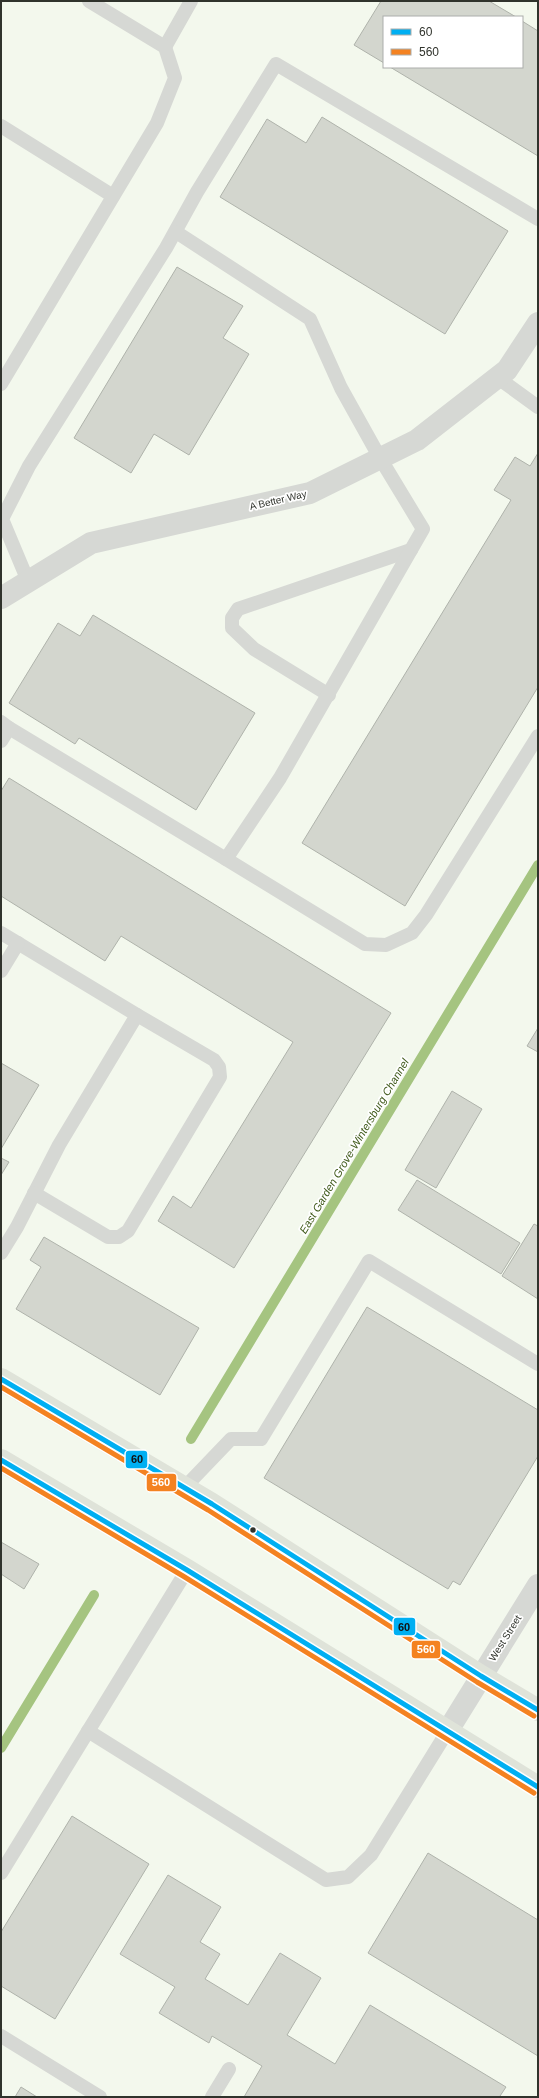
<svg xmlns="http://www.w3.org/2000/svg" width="539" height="2098" viewBox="0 0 539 2098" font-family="Helvetica,sans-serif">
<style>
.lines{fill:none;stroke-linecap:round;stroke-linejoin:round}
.stream{stroke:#a5c480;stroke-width:10}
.building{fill:#d3d6ce;stroke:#afb3ab}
.service{stroke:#d6d8d4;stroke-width:14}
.minor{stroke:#d6d8d4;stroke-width:22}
.primary{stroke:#dfe3d9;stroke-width:22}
.bus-1-casing{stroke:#fff;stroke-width:8}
.bus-2-casing{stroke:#fff;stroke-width:8}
.bus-1{stroke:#00aff2;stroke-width:5}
.bus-2{stroke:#f48221;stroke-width:5}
.bus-dot{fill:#30332c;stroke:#fff;stroke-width:1.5}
.labels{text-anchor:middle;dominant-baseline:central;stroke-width:3.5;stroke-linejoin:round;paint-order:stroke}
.street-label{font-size:10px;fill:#30332c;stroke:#fff}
.water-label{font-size:11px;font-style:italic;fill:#415b1c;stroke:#fff}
.line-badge{stroke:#fff;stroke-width:1.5}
.badge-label{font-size:11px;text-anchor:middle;font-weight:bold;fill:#fff}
.pale-badge-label{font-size:11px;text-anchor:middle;font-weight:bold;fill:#111}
</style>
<rect width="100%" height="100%" fill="#f3f8ed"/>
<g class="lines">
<g class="stream">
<polyline points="191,1439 538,865"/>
<polyline points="1,1748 94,1595"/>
</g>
</g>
<g class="building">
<polygon points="381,1 489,1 516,17 384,17 384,63 354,45"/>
<polygon points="522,21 538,31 538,156 390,67 522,67"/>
<polygon points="322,117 508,231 445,334 220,197 267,119 306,143"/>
<polygon points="177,267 243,306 223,338 249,354 189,455 154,434 131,473 74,438"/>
<polygon points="538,453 538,687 405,906 302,843 511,500 494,490 515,457 530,466"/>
<polygon points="93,615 255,713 196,810 79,738 75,744 9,703 58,623 80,636"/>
<polygon points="9,778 391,1013 234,1268 158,1221 173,1196 191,1208 293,1042 121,936 105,961 1,896 1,791"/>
<polygon points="538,1028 538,1052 527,1046"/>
<polygon points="1,1063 39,1085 1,1149"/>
<polygon points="452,1091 482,1109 436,1188 405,1170"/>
<polygon points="1,1158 9,1162 1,1175"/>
<polygon points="417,1180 520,1243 501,1274 398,1210"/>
<polygon points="534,1224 538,1226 538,1299 502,1276"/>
<polygon points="44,1237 199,1328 160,1395 16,1309 41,1267 30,1260"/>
<polygon points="367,1307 538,1410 538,1456 460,1585 453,1581 448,1589 264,1478"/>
<polygon points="1,1542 39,1564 24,1589 1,1574"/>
<polygon points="72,1816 149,1864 55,2019 1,1986 1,1932"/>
<polygon points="428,1853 538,1920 538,2056 368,1953"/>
<polygon points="168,1875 221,1907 200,1942 220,1954 205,1979 248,2005 280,1953 321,1978 287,2035 335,2064 370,2005 506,2087 500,2096 502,2097 244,2097 262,2066 212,2036 209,2043 159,2013 175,1987 120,1954"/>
<polygon points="21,2087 37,2097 15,2097"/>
</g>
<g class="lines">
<g class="service">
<polyline points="165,47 191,1"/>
<polyline points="1,126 113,196"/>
<polyline points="498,378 538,407"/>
<polyline points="1,384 157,123 175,78 165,47 89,1"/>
<polyline points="28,581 2,519 29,466 166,248 197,192 276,64 538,219"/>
<polyline points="329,695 254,649 232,628 232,618 238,609 411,550"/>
<polyline points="1,722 9,728 1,741"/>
<polyline points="9,728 226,859 280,778 423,529 380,458 341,388 310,319 176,232"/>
<polyline points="226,859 365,944 386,945 412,933 426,915 538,736"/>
<polyline points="1,933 137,1015 59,1145 17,1227 1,1253"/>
<polyline points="1,971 18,943"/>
<polyline points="34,1193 108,1237 119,1237 128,1231 220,1077 219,1067 214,1060 137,1015"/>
<polyline points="185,1487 231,1439 261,1439 369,1261 538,1364"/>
<polyline points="88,1731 326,1880 348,1877 371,1855 447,1732"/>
<polyline points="1,1873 187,1570"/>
<polyline points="1,2036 100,2097"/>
<polyline points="212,2097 229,2069"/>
</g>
<g class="minor">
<polyline points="1,598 91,543 310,493 417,440 507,370 538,323"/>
<polyline points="447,1732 538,1585"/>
</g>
<g class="primary">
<polyline points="1,1379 212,1504 481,1676 538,1710"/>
<polyline points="1,1460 187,1570 538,1787"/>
</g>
<g class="bus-1-casing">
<g id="bus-1">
<polyline points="1,1379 212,1504 481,1676 538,1710"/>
<polyline points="1,1460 187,1570 538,1787"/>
</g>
</g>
<g class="bus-2-casing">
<g id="bus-2">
<polyline points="1,1387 208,1510 477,1682 534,1716"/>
<polyline points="1,1468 183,1576 534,1793"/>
</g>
</g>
<use href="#bus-1" class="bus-1"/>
<use href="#bus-2" class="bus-2"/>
</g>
<circle class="bus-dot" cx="253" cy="1530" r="3.5"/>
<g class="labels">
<g class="street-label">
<text transform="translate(278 500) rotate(-13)">A Better Way</text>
<text transform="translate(505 1638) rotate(-58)">West Street</text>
</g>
<g class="water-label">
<text transform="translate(354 1146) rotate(-59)">East Garden Grove-Wintersburg Channel</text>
</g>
</g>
<g class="line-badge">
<rect x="125" y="1450" width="23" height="19" rx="4" fill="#00aff2"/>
<rect x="146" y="1473" width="31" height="19" rx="4" fill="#f48221"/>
<rect x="393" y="1617" width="23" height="19" rx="4" fill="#00aff2"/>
<rect x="411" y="1640" width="30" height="19" rx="4" fill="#f48221"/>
</g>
<g class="badge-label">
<text x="161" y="1486">560</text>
<text x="426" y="1653">560</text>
</g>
<g class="pale-badge-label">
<text x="137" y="1463">60</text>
<text x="404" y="1631">60</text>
</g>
<rect width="539" height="2098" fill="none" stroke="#30332c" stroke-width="4"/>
<rect x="383" y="16" width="140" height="52" fill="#ffffff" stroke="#acadab"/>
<rect x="391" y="29" width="20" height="6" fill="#00aff2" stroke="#acadab"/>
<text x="419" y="36" font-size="12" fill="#30332c">60</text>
<rect x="391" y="49" width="20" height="6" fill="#f48221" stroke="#acadab"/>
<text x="419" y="56" font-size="12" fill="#30332c">560</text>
</svg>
